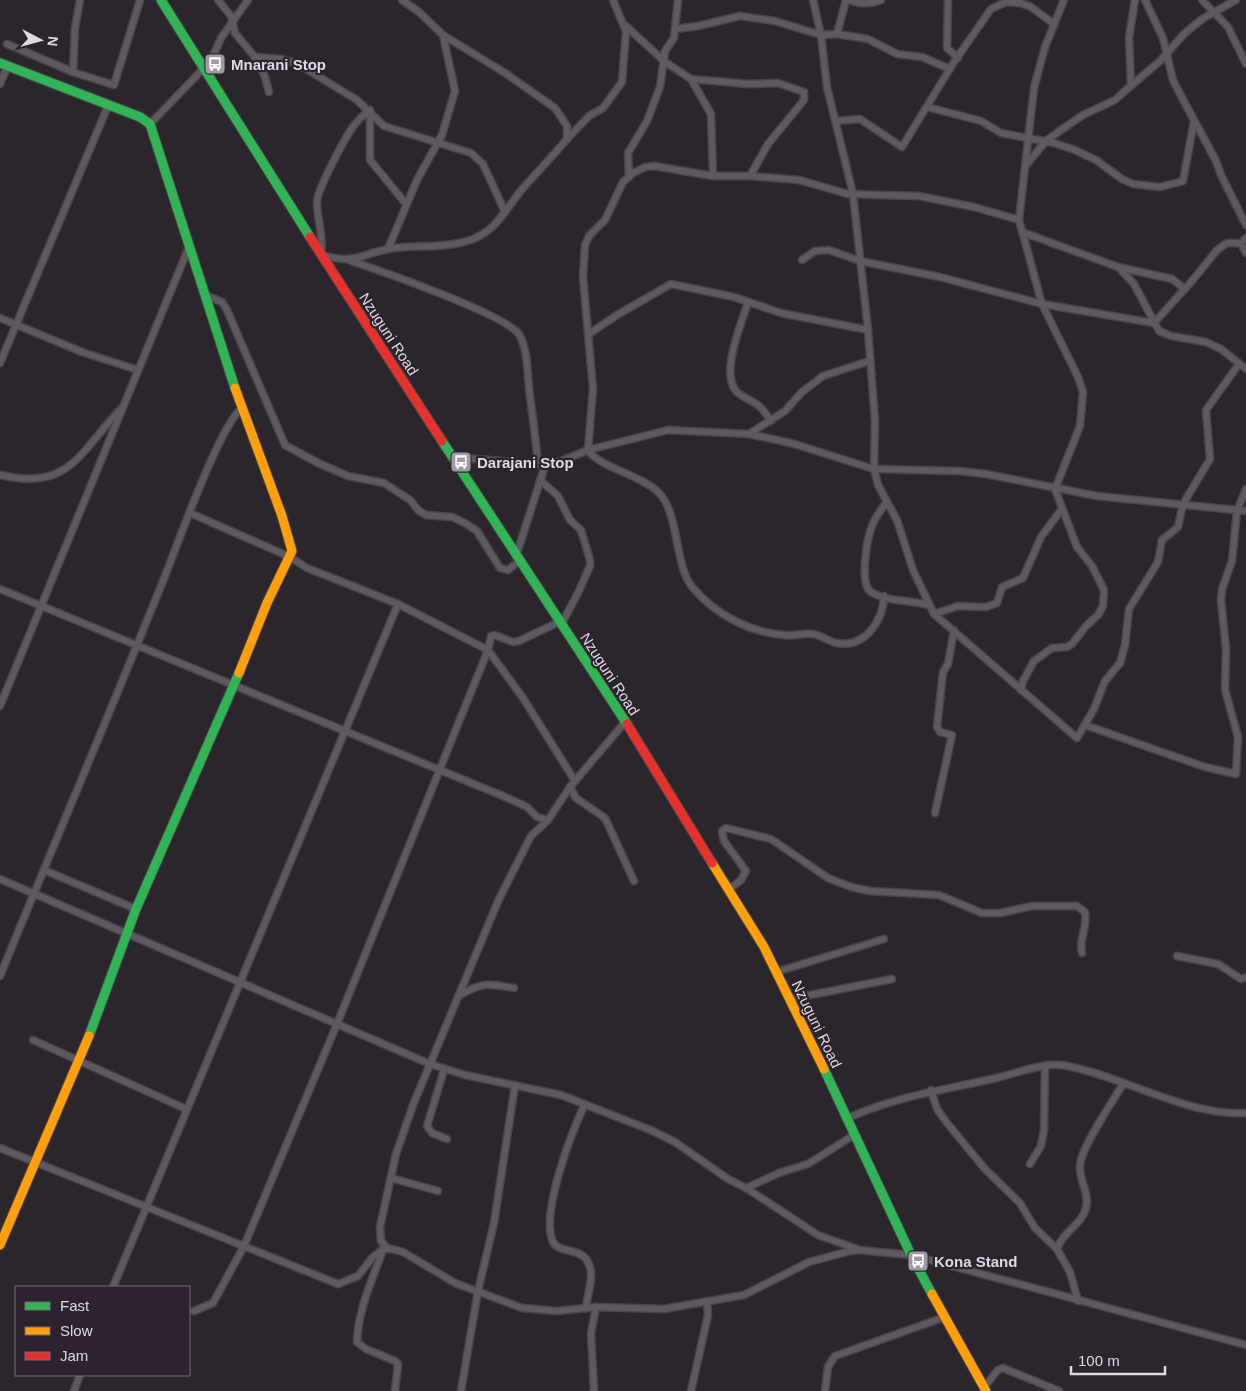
<svg xmlns="http://www.w3.org/2000/svg" width="1246" height="1391" viewBox="0 0 1246 1391" font-family="Arial,sans-serif">
<style>
.lines{fill:none;stroke-linecap:round;stroke-linejoin:round}
.street-casing{stroke:#484449;stroke-width:9}
.fast-casing{stroke:#484449;stroke-width:11}
.slow-casing{stroke:#484449;stroke-width:11}
.jam-casing{stroke:#484449;stroke-width:11}
.street{stroke:#5d595e;stroke-width:6}
.fast{stroke:#30b455;stroke-width:9}
.slow{stroke:#ff9f0a;stroke-width:9}
.jam{stroke:#e5322d;stroke-width:9}
.labels{text-anchor:middle;dominant-baseline:central;stroke-width:4.5;stroke-linejoin:round;paint-order:stroke}
.poi-label{font-size:15px;font-weight:bold;fill:#dfdae1;stroke:#2c232f;text-anchor:start}
.street-label{font-size:15px;fill:#dfdae1;stroke:#2c232f}
</style>
<rect width="100%" height="100%" fill="#2b262c"/>
<g class="lines">
<g class="street-casing">
<g id="street">
<polyline points="218,0 231,16 235,33 255,57 265,77 269,92"/>
<polyline points="813,0 821,35 827,87 853,194 868,330 875,421 874,469 878,485 897,520 913,570 934,614 1077,738 1094,709 1105,681 1120,663 1125,645 1129,609 1158,562 1162,540 1178,527 1183,504 1210,459 1206,410 1239,364"/>
<path d="M849,0c11,4 21,5 32,0"/>
<polyline points="948,0 947,48 958,58"/>
<polyline points="1145,0 1163,38 1173,80 1179,92 1216,161 1221,175 1246,225"/>
<polyline points="1202,0 1228,27 1246,64"/>
<polyline points="626,26 665,62 691,79 749,84 778,83 804,92 804,100 768,144 750,176"/>
<polyline points="675,29 698,26 740,16 775,21 821,35 837,34 868,39 897,54 922,57 950,69"/>
<polyline points="837,34 846,0"/>
<polyline points="7,44 73,72 114,85 140,0"/>
<polyline points="255,57 282,59 298,64 357,100 384,126 471,153 483,164 505,212"/>
<polyline points="73,72 75,28 80,0"/>
<polyline points="206,72 221,38 248,0"/>
<polyline points="691,79 711,114 713,176"/>
<polyline points="0,84 8,65"/>
<polyline points="1131,85 1129,37 1135,0"/>
<polyline points="927,107 981,121 1001,133 1054,143 1075,150 1096,160 1122,179 1133,184 1160,187 1183,181 1194,121"/>
<path d="M370,110c-5,4 -10,8 -14,13 -9,10 -39,67 -39,79 0,19 7,31 4,53 35,9 35,1 67,-6 25,-5 53,0 79,-8 29,-8 39,-33 57,-54 14,-16 29,-31 43,-48v-13l-12,-18 -50,-35 -62,-38 -24,-23 -17,-12"/>
<polyline points="370,110 370,160 406,204"/>
<polyline points="836,121 860,119 902,147 954,62 991,9 1006,2 1021,3 1031,7 1054,24"/>
<polyline points="150,124 204,68"/>
<polyline points="567,139 589,116 603,108 622,82 626,31 613,0"/>
<polyline points="1026,165 1046,141 1061,130 1083,115 1115,100 1126,90 1160,61 1184,34 1202,19 1236,0"/>
<polyline points="629,177 628,153 647,121 660,87 665,51 674,38 678,0"/>
<polyline points="1022,232 1118,267 1172,279 1185,289"/>
<polyline points="1241,243 1246,253"/>
<polyline points="388,249 417,180 442,135 455,91 443,35"/>
<polyline points="802,260 815,251 829,250 860,261 940,277 1042,304 1154,323 1192,281 1217,250 1227,243 1241,243 1246,238"/>
<path d="M351,261c27,9 160,55 169,75 9,18 7,41 10,60 3,23 6,45 8,68"/>
<polyline points="1119,268 1134,284 1159,331 1171,336 1206,342 1221,349 1246,369"/>
<polyline points="205,295 222,302 227,310 285,445 318,463 348,476 384,483 410,500 419,511 426,515 452,517 465,523 477,531 500,568 508,570 519,561"/>
<path d="M748,302c-6,21 -28,70 -12,89 7,7 16,9 23,15 5,4 8,10 12,15"/>
<polyline points="0,318 82,352 138,370"/>
<polyline points="589,334 617,315 671,284 734,297 781,313 868,330"/>
<polyline points="0,363 108,106"/>
<polyline points="749,434 785,411 802,392 823,376 869,361"/>
<polyline points="451,457 538,464 561,461 588,450 668,430 749,434 791,443 874,469 960,471 986,474 1097,496 1246,511"/>
<path d="M0,475c71,17 80,-25 122,-67"/>
<polyline points="540,480 558,496 570,520 581,530 590,560 590,566 579,591 561,625"/>
<path d="M886,503c-5,7 -11,14 -14,23 -5,12 -13,59 -1,66 16,10 40,8 57,13"/>
<polyline points="190,513 290,557 307,568 398,604 488,650 523,698 575,781"/>
<polyline points="516,556 546,463"/>
<polyline points="0,589 503,796 527,807 537,817 548,820"/>
<path d="M884,596c-1,25 -19,52 -47,47 -9,-1 -17,-9 -25,-9 -9,-1 -18,2 -27,1 -34,-2 -69,-20 -92,-47 -19,-22 -13,-73 -34,-95 -17,-18 -61,-26 -71,-43l5,-61 -10,-112 2,-32 4,-9 16,-16 18,-38 10,-9 12,-6 9,-1 59,10h37l49,4 49,14 71,2 55,11 45,13"/>
<polyline points="934,614 958,606 986,607 997,603 1002,587 1023,578 1041,537 1061,510"/>
<polyline points="1021,690 1023,681 1034,661 1052,648 1067,647 1072,644 1086,626 1098,615 1103,606 1104,590 1092,566 1077,547 1055,489 1080,426 1083,392 1078,377 1042,304 1019,220 1034,88 1045,47 1064,0"/>
<polyline points="0,706 189,247"/>
<polyline points="1085,725 1205,767 1236,774 1238,737 1225,690 1226,649 1221,600 1222,589 1232,561 1237,511 1246,489"/>
<polyline points="570,787 576,798 605,818 634,881"/>
<polyline points="935,813 952,735 940,732 937,727 943,672 948,664 954,630"/>
<polyline points="44,870 136,909"/>
<polyline points="0,879 430,1064 465,1075 561,1095 653,1131 675,1142 728,1179 746,1188 818,1235 857,1249"/>
<path d="M728,890l13,-10 5,-9 -22,-30 -2,-10 4,-3 45,11 57,39 23,9 19,4 69,4 43,18h18l32,-7h45l8,6c3,18 -7,27 -3,41"/>
<polyline points="1177,956 1218,964 1241,979 1246,977"/>
<polyline points="776,972 884,939"/>
<path d="M0,976c54,-132 110,-263 163,-395 13,-32 57,-158 80,-174"/>
<path d="M458,996c25,-14 28,-13 56,-8"/>
<polyline points="790,999 892,979"/>
<polyline points="33,1040 186,1109"/>
<polyline points="444,1070 427,1126 432,1133 447,1139"/>
<polyline points="931,1090 937,1109 947,1123 985,1169 1020,1203 1035,1228 1057,1249 1070,1272 1078,1301"/>
<path d="M585,1104c-13,27 -45,110 -32,138 6,11 25,6 33,17 11,15 1,33 0,49"/>
<path d="M846,1119c49,-23 99,-29 150,-41 22,-5 49,-17 71,-12 56,10 122,51 179,47"/>
<polyline points="0,1148 338,1284 358,1276 372,1258 383,1249 391,1249 403,1252 455,1283 522,1308 557,1311 596,1307 664,1309 744,1295 809,1262 850,1251 858,1250 911,1255 1246,1345"/>
<polyline points="1030,1164 1041,1146 1044,1130 1045,1066"/>
<polyline points="391,1178 438,1191"/>
<polyline points="746,1188 779,1173 808,1164 854,1135"/>
<polyline points="387,1248 381,1241 380,1227 396,1154 413,1105 499,899 531,836 548,820 570,787 625,722"/>
<path d="M1057,1249c5,-17 25,-24 29,-41 4,-14 -7,-28 -6,-42 0,-17 33,-65 43,-82"/>
<path d="M383,1250c-11,30 -25,60 -26,92l9,7 29,12 3,3 -3,27"/>
<polyline points="113,1287 398,604"/>
<polyline points="194,1311 213,1303 244,1246 337,1024 488,650 491,636 494,635 513,642 519,641 559,622"/>
<polyline points="984,1387 998,1370 1003,1368 1059,1391"/>
<polyline points="74,1391 80,1375"/>
<polyline points="461,1391 478,1291 494,1223 515,1085"/>
<polyline points="594,1391 591,1333 596,1307"/>
<polyline points="691,1391 708,1315 707,1301"/>
<polyline points="825,1391 828,1367 835,1356 945,1317"/>
</g>
</g>
<g class="fast-casing">
<g id="fast">
<polyline points="161,0 310,237"/>
<polyline points="0,63 140,117 150,124 235,388"/>
<polyline points="442,441 627,724"/>
<polyline points="89,1036 136,909 239,673"/>
<polyline points="824,1069 911,1255 932,1294"/>
</g>
</g>
<g class="slow-casing">
<g id="slow">
<polyline points="235,388 282,516 292,551 267,603 239,673"/>
<polyline points="712,863 764,947 824,1069"/>
<polyline points="0,1245 89,1036"/>
<polyline points="932,1294 986,1391"/>
</g>
</g>
<g class="jam-casing">
<g id="jam">
<polyline points="310,237 442,441"/>
<polyline points="627,724 712,863"/>
</g>
</g>
<use href="#street" class="street"/>
<use href="#fast" class="fast"/>
<use href="#slow" class="slow"/>
<use href="#jam" class="jam"/>
</g>
<defs>
<g id="bus-square" transform="scale(1.125)"><rect x="-9" y="-9" width="18" height="18" rx="4" fill="#a09ba2" stroke="#2c232f"/><path d="M-5-6H5V4H4V6H2V4H-2V6H-4V4H-5ZM-3.5-4V0h7V-4ZM-3.5 1.2v1.5H-2V1.2ZM2 1.2v1.5H3.5V1.2Z" fill="#fff"/></g>
</defs>
<g fill-rule="evenodd">
<use href="#bus-square" x="215" y="64"/>
<use href="#bus-square" x="461" y="462"/>
<use href="#bus-square" x="918" y="1261"/>
</g>
<g class="labels">
<g class="poi-label">
<text x="231" y="64">Mnarani Stop</text>
<text x="477" y="462">Darajani Stop</text>
<text x="934" y="1261">Kona Stand</text>
</g>
<g class="street-label">
<text transform="translate(389 334) rotate(57)">Nzuguni Road</text>
<text transform="translate(610 674) rotate(57)">Nzuguni Road</text>
<text transform="translate(817 1024) rotate(64)">Nzuguni Road</text>
</g>
</g>
<rect x="15" y="1286" width="175" height="90" fill="#2c232f" stroke="#746c76"/>
<rect x="25" y="1302" width="25" height="8" fill="#30b455" stroke="#746c76"/>
<text x="60" y="1311" font-size="15" fill="#dfdae1">Fast</text>
<rect x="25" y="1327" width="25" height="8" fill="#ff9f0a" stroke="#746c76"/>
<text x="60" y="1336" font-size="15" fill="#dfdae1">Slow</text>
<rect x="25" y="1352" width="25" height="8" fill="#e5322d" stroke="#746c76"/>
<text x="60" y="1361" font-size="15" fill="#dfdae1">Jam</text>
<g transform="translate(40 40) rotate(96)" stroke="#2c232f" stroke-width="4" paint-order="stroke">
<path d="M0-4L9 19L0 12L-9 19Z" fill="#dfdae1"/>
<text y="-8" font-size="14" font-weight="bold" text-anchor="middle" fill="#dfdae1">N</text>
</g>
<path d="M1071 1366v8h94v-8" fill="none" stroke="#dfdae1" stroke-width="2.5"/>
<text x="1078" y="1366" font-size="15" fill="#dfdae1" stroke="#2c232f" stroke-width="4" paint-order="stroke">100 m</text>
</svg>
